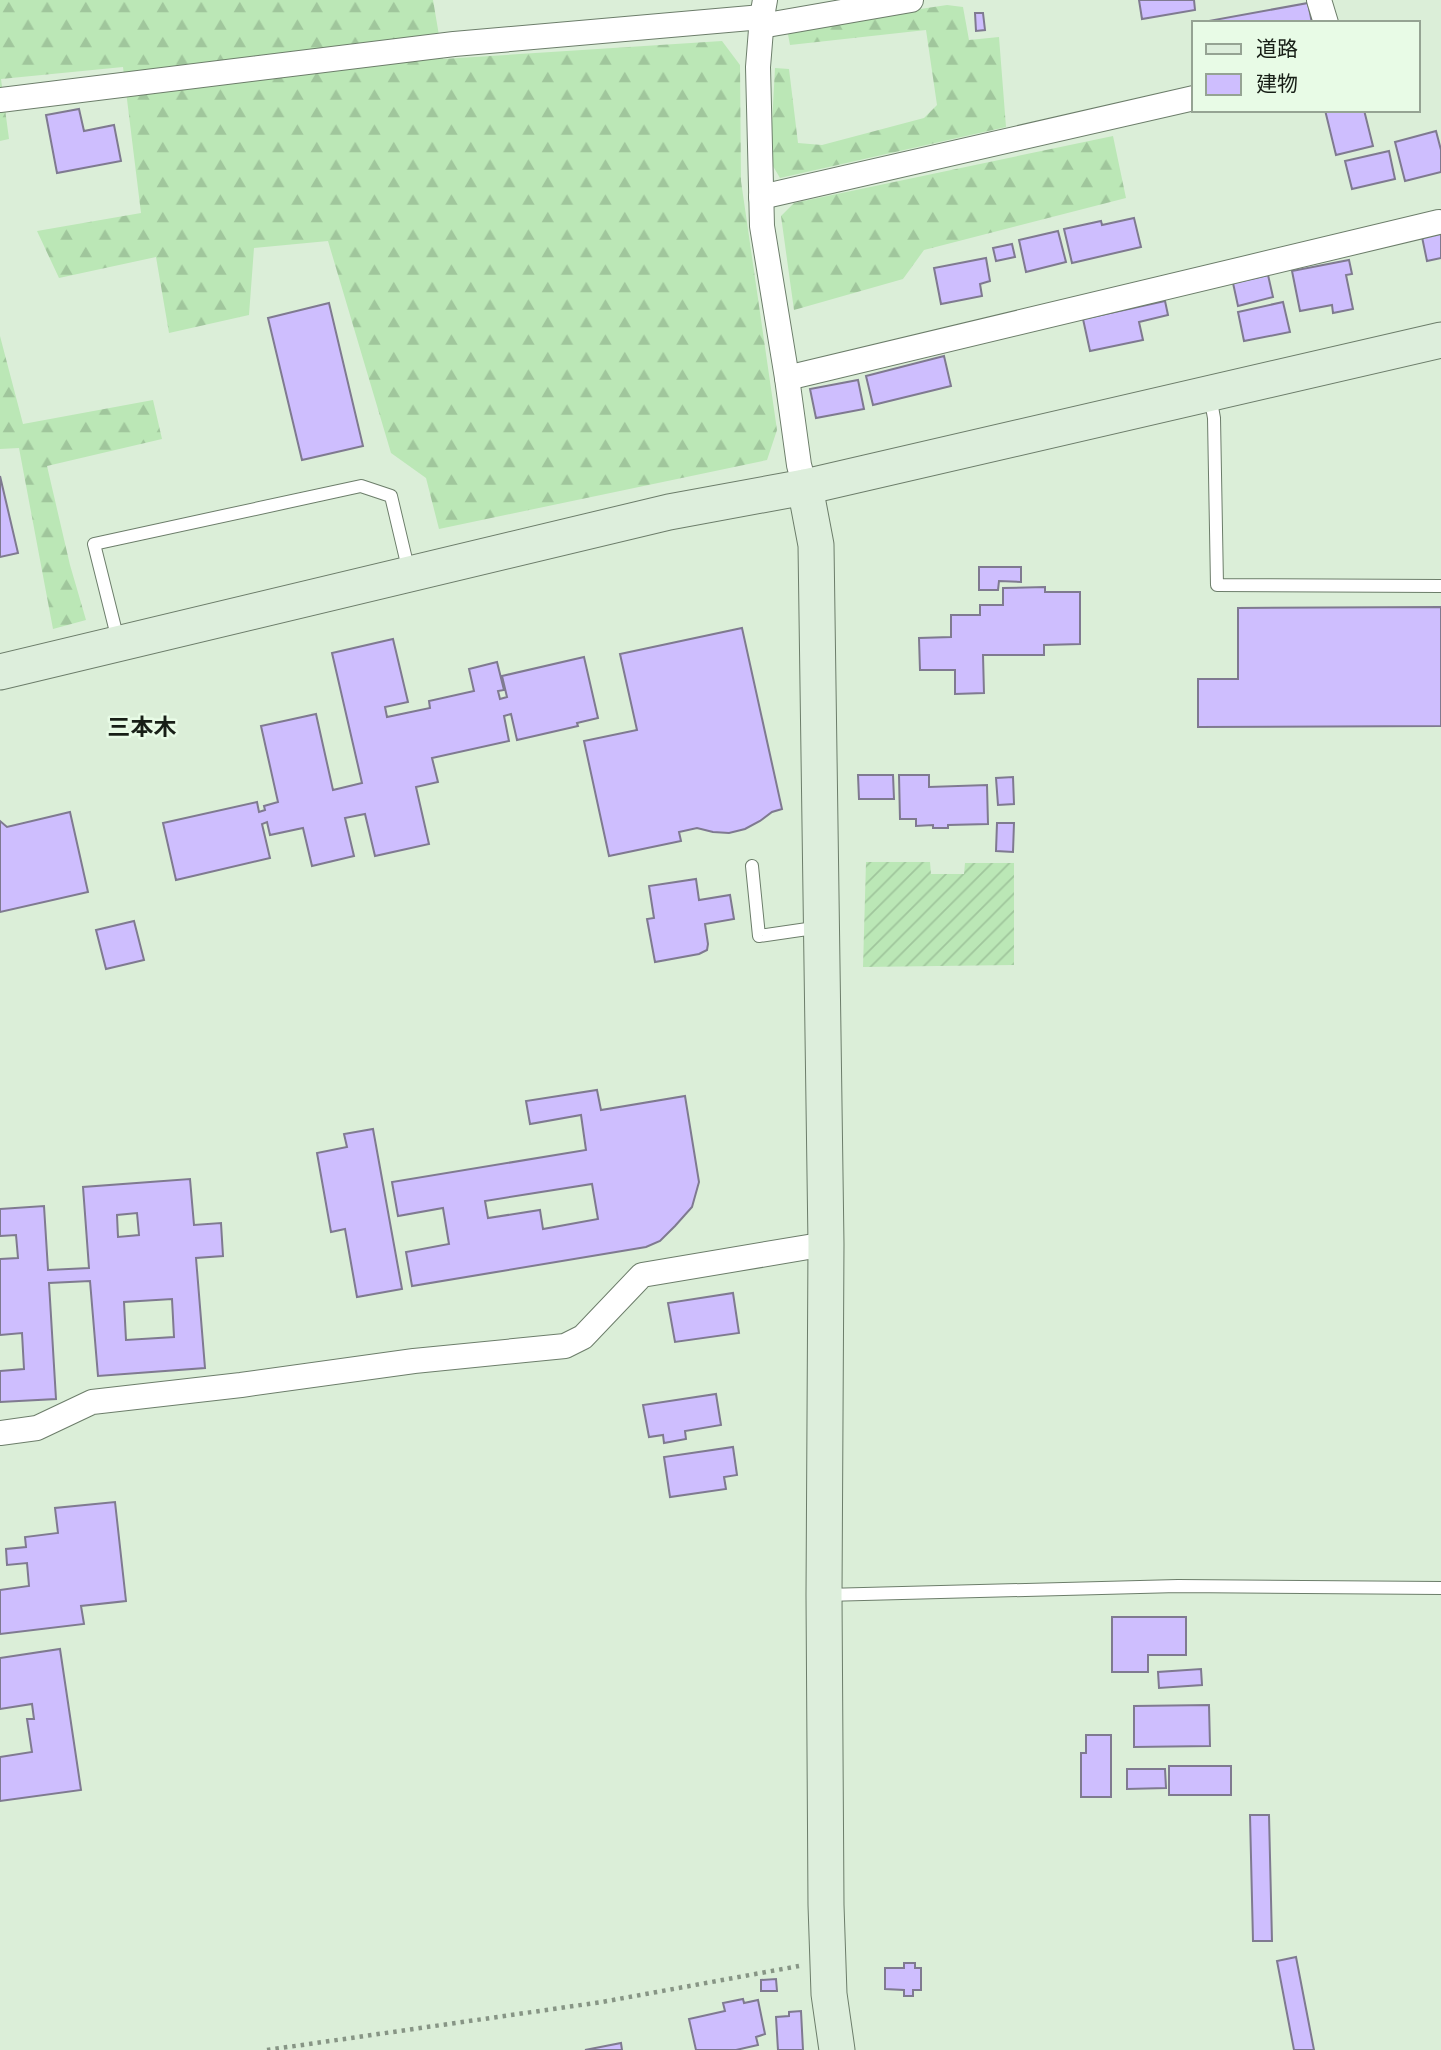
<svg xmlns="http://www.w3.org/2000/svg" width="1441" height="2050" viewBox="0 0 1441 2050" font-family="Rubik,'Noto Sans JP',sans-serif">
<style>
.forest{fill:url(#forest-firs)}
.garden{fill:url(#garden-furrows)}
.building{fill:#cebefe;stroke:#7f7a90;stroke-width:2;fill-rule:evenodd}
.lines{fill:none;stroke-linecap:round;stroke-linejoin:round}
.lane-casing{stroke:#6c7d6a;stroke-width:14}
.street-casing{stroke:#6c7d6a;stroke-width:26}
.secondary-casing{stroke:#6c7d6a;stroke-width:37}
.path{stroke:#879585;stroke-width:4.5;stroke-dasharray:3.5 5;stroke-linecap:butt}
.lane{stroke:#fff;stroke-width:12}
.street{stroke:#fff;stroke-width:24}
.secondary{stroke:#ddeedc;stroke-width:35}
.labels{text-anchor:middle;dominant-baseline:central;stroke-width:5;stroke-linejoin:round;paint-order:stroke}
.quarter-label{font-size:23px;font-weight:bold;fill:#181f17;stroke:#e8fbe6}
</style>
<defs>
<pattern id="forest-firs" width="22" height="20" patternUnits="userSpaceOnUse" patternTransform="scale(1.75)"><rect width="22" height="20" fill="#bbe7b6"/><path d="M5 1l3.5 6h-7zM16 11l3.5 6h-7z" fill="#a0c69c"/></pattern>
<pattern id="garden-furrows" width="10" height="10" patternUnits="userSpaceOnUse" patternTransform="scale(1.75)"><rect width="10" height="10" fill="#bbe7b6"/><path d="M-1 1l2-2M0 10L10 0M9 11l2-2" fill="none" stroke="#a0c69c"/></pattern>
</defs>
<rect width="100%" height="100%" fill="#dbeed8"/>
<g class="forest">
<polygon points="0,0 433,0 443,59 722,41 740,65 741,181 777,430 767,460 439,529 426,478 391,453 328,241 254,248 249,315 169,333 156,257 59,278 37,231 141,213 123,67 1,79 9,139 0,141"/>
<polygon points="947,5 963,7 969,40 999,37 1006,127 780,178 770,161 775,68 789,69 798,143 822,145 924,118 937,105 926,30 790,45 787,29"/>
<polygon points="1113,136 1126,198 924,250 903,279 794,310 781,216 794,203"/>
<polygon points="0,336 23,424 153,400 162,439 47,466 70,565 86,620 53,629 19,448 0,449"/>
</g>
<polygon class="garden" points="866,862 930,862 931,874 964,874 965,863 1014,863 1014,965 863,967"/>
<g class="building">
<polygon points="1139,0 1194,0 1195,10 1142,19"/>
<polygon points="1308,3 1312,23 1203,23 1203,22"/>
<polygon points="975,13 983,13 985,30 976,31"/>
<polygon points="79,109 84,131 114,125 121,161 57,173 46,115"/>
<polygon points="1325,110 1364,110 1373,146 1336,155"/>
<polygon points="1436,131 1441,150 1441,172 1405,181 1395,142"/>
<polygon points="1389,151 1395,179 1352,189 1345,161"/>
<polygon points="1134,218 1141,247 1072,263 1064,229 1101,221 1102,225"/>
<polygon points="1058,231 1066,262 1026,272 1019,240"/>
<polygon points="1441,233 1441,258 1427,261 1422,237"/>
<polygon points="1012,244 1015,257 996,261 993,248"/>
<polygon points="986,258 990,281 980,284 982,296 941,304 934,268"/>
<polygon points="1349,260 1352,274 1346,275 1353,309 1333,313 1332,305 1300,311 1292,271"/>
<polygon points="1268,275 1273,297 1238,306 1233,283"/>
<polygon points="1165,301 1168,315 1139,322 1143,340 1090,351 1083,319"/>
<polygon points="1283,302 1290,332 1244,341 1238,312"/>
<polygon points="329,303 363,446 302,460 268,318"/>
<polygon points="944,356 951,386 873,405 866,376"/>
<polygon points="858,380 864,409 816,418 810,389"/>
<polygon points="0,476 18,553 0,557"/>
<polygon points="979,567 1021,567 1021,582 999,581 998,590 979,590"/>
<polygon points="1045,587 1045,592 1080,592 1080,644 1044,645 1044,655 983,655 984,693 955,694 955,670 920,670 919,638 951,637 951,615 980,615 980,605 1003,605 1003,588"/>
<polygon points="1441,607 1441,726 1198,727 1198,679 1238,679 1238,608"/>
<polygon points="742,628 782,809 772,812 760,821 745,829 729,833 713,832 697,828 679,832 681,841 609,856 584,741 637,730 620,654"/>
<polygon points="393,639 408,702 385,707 387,717 430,708 429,701 474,691 469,669 497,662 504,690 498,691 500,699 507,697 502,676 584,657 598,718 577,723 578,726 517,740 511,714 504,716 509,741 432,758 438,782 416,787 429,844 375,856 365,814 345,818 354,856 312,866 303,828 270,835 267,822 262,824 270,858 176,880 163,823 257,802 259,812 265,810 264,806 278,802 261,726 316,714 333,790 362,783 332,653"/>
<polygon points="858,775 893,775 894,799 859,799"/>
<polygon points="899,775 929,775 929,787 987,785 988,824 948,825 948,828 933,828 933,825 916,826 916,819 900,819"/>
<polygon points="1013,777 1014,804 998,805 996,778"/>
<polygon points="70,812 88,892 0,912 0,821 7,827"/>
<polygon points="997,823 1014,823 1013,852 996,851"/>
<polygon points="696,879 699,900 730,895 734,919 705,924 708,944 707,950 699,954 655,962 647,919 654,918 649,886"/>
<polygon points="134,921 144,960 106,969 96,930"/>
<path d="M597,1090l4,20 84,-14 14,86 -7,25 -17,19 -15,15 -14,6 -234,39 -6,-34 43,-8 -6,-36 -45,8 -6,-34 194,-32 -5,-35 -51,9 -4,-23zM592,1184l6,35 -55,10 -3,-19 -52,8 -3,-17z"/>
<polygon points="373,1129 402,1289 357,1297 345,1229 331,1232 317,1153 347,1147 344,1134"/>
<path d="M190,1179l4,46 27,-2 2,33 -27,2 9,110 -107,8 -8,-95 -41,2 7,116 -56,3v-31l24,-2 -2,-36 -22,2v-76l18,-1 -2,-23 -16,1v-27l44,-3 4,64 41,-2 -6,-81zM137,1213l2,22 -21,2 -1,-22zM172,1299l2,38 -48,3 -2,-38z"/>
<polygon points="733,1293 739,1333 675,1342 668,1303"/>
<polygon points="716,1394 721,1425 685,1431 686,1439 664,1443 663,1435 649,1437 643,1405"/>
<polygon points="733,1447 737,1475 724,1477 726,1489 670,1497 664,1457"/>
<polygon points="115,1502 126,1601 81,1606 84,1624 0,1634 0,1590 29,1586 27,1563 7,1565 6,1549 26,1547 25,1537 58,1533 55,1508"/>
<polygon points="1112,1617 1186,1617 1186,1655 1148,1655 1148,1672 1112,1672"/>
<polygon points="60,1649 81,1790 0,1801 0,1757 32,1752 27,1719 34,1719 32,1704 0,1709 0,1658"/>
<polygon points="1201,1669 1202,1685 1159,1688 1158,1672"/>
<polygon points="1209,1705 1210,1746 1134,1747 1134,1706"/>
<polygon points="1086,1735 1111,1735 1111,1797 1081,1797 1081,1753 1086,1753"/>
<rect x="1169" y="1766" width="62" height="29"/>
<polygon points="1127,1769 1165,1769 1166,1788 1127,1789"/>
<polygon points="1250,1815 1269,1815 1272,1941 1253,1941"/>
<polygon points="1296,1957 1314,2050 1294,2050 1277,1961"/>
<polygon points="904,1963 915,1963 915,1968 921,1968 921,1990 913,1990 913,1996 904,1996 904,1990 885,1989 885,1968 904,1968"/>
<polygon points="776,1979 777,1991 761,1991 761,1980"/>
<polygon points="743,1999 744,2003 758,2000 765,2034 756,2037 758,2045 736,2050 696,2050 689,2019 725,2011 723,2003"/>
<polygon points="801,2011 803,2050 778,2050 776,2017 789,2016 789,2012"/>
<polygon points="621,2043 622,2050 585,2050"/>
</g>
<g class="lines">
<g class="lane-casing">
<g id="lane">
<polyline points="1210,396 1214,418 1217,585 1441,586"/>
<polyline points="118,640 94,544 361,486 391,496 409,572"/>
<polyline points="752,866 759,936 821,927"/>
<polyline points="825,1595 1178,1586 1441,1588"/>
</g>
</g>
<g class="street-casing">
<g id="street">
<polyline points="765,0 762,17 758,67 762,226 787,378 799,465 805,487"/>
<polyline points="1319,0 1326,23"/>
<polyline points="761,26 911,0"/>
<polyline points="0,100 454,44 762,17"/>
<polyline points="761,197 1194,98"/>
<polyline points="787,378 1439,222"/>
<polyline points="0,1433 37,1428 92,1402 241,1385 414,1361 565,1346 583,1337 642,1275 826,1244"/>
</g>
</g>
<g class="secondary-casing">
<g id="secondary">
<polyline points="805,487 816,545 826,1244 824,1595 826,1905 829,1994 837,2050"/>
<polyline points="0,672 669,512 805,487 1441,340"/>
</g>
</g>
<polyline class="path" points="267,2050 602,2002 799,1966"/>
<use href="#lane" class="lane"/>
<use href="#street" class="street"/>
<use href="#secondary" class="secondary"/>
</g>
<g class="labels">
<g class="quarter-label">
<text x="142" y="727">三本木</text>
</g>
</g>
<rect x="1192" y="21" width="228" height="91" fill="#e8fbe6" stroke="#95a393" stroke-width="2"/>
<rect x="1206" y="44" width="35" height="10" fill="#ddeedc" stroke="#95a393" stroke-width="2"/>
<text x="1256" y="56" font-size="21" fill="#181f17">道路</text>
<rect x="1206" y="74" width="35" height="21" fill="#cebefe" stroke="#95a393" stroke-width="2"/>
<text x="1256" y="91" font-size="21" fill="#181f17">建物</text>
</svg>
